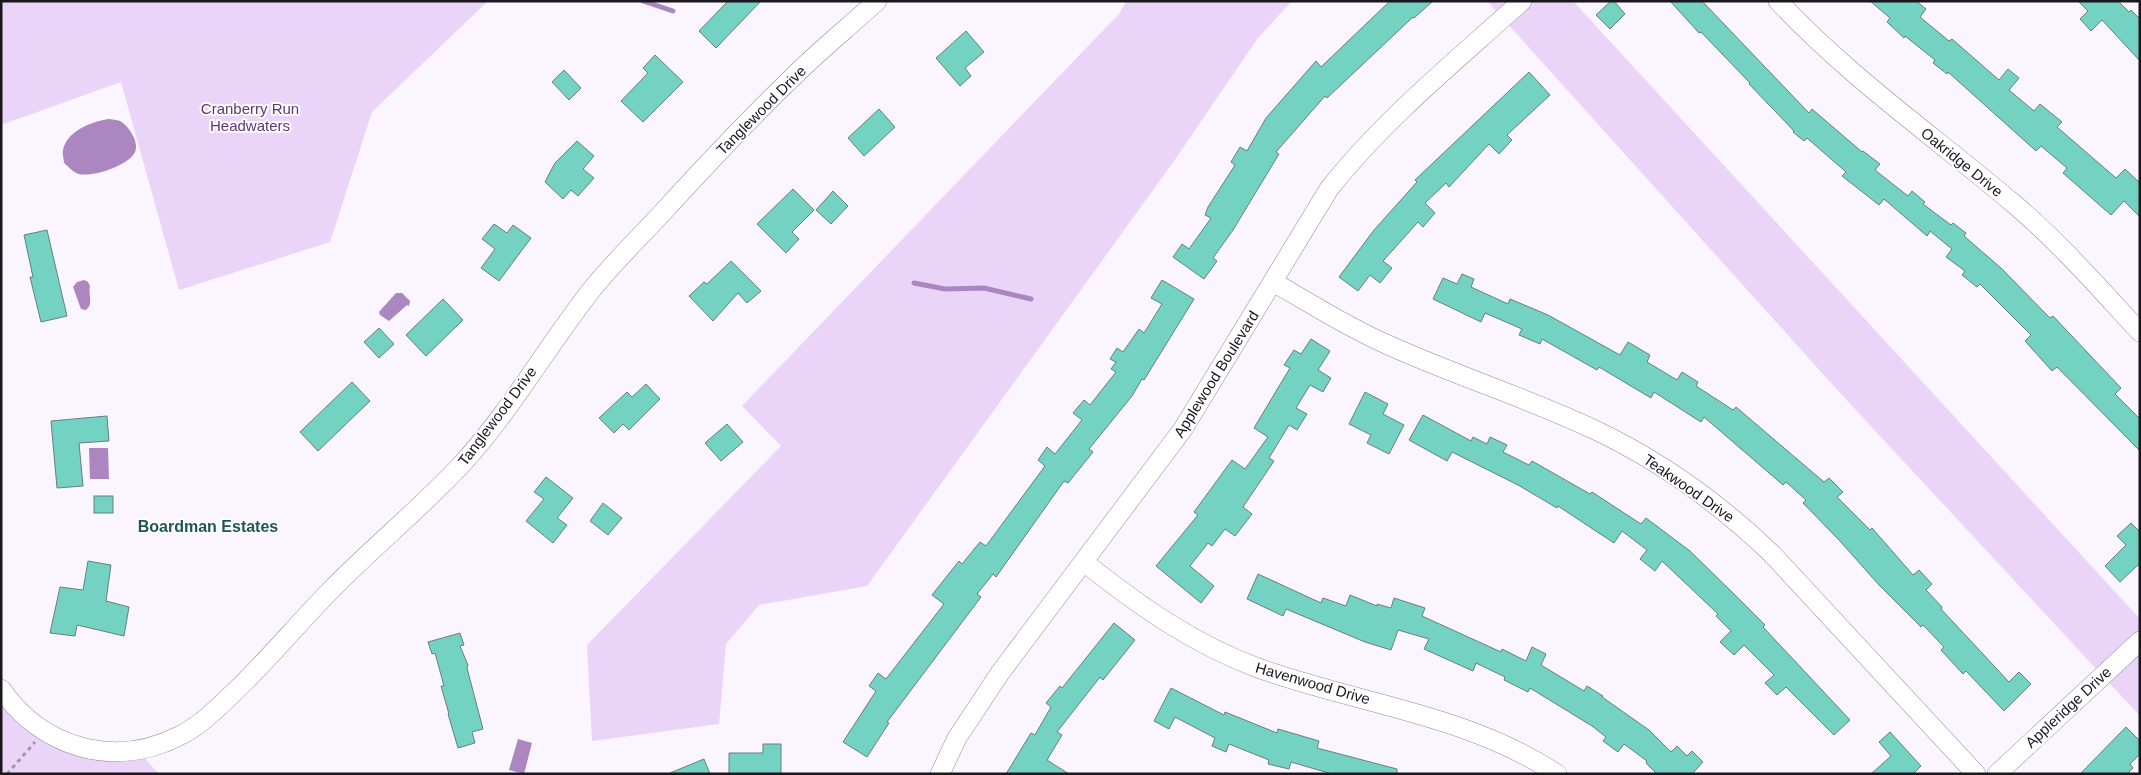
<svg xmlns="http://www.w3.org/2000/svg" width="2141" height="775" viewBox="0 0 2141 775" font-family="Arial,sans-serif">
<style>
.green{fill:#ead4f8}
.water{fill:#ab86c1}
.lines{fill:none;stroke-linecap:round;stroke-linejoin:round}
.stream{stroke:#ab86c1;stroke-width:5}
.building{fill:#73d2c2;stroke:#66817c}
.minor-casing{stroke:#95899c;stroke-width:20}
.path{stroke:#9e99a2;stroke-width:3;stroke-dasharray:4 4;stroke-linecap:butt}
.minor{stroke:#fff;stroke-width:19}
.labels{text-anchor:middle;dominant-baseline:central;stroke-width:4;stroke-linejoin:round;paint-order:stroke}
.park-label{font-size:15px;fill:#62337a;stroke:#fff}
.street-label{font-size:15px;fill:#1c171e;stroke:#fff}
.neighbourhood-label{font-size:16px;font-weight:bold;fill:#1f574f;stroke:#fff}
</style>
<rect width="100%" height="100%" fill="#faf5fe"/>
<g class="green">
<polygon points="1,1 488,1 372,112 330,242 179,290 121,82 1,125"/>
<polygon points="1126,1 1292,1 1258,38 1174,161 867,586 759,605 726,644 719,724 592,741 587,645 781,446 742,406 1119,14"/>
<polygon points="1487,1 1573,1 2140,619 2140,716 1841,394"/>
<polygon points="1,689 39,729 136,749 159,774 1,774"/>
</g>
<g class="water">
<path d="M108,119c4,0 9,1 12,2 9,5 21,23 14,33 -8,12 -44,25 -58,19 -4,-2 -8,-7 -12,-10 0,-4 -2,-9 -1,-13 4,-19 28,-28 45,-31z"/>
<path d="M84,280l4,2 2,4c-2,9 4,18 -4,24l-5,-1 -8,-22 4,-5z"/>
<polygon points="396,293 402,293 410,301 409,306 407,305 389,321 380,315 379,312"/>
<polygon points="89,448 108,448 109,479 90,479"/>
<polygon points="518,739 532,743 524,774 509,770"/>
</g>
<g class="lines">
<g class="stream">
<polyline points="643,1 673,11"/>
<polyline points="914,283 945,289 984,288 1031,299"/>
</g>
</g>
<g class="building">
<polygon points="728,1 761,1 716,48 699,31"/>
<polygon points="1390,1 1433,1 1414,18 1413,17 1327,98 1325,96 1276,152 1279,154 1233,230 1213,258 1217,261 1204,279 1173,257 1182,244 1189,249 1211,218 1205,215 1208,207 1235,165 1231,162 1240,147 1247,151 1266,118 1316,61 1321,67"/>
<polygon points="1611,1 1614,1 1625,14 1610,29 1596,15"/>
<polygon points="1670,1 1702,1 1809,113 1812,109 1862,152 1863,151 1880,164 1875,170 1908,196 1912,191 1925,202 1923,204 1951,225 1953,223 1966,233 1964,236 2001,268 2050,318 2053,316 2121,388 2115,394 2140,419 2140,451 2057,367 2052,371 2025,341 2031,335 1980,284 1977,287 1962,275 1965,271 1946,257 1952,249 1930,231 1927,236 1884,199 1879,205 1842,176 1846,172 1807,138 1804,141 1793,132 1794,131 1749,84 1750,83 1701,32 1699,33"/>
<polygon points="1870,1 1916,1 1926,9 1920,17 1949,41 1952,39 1999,80 2008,69 2019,78 2009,90 2034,111 2040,104 2062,122 2057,127 2116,178 2125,169 2140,183 2140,217 2124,201 2111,215 2063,173 2067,168 2041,146 2036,151 1948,72 1947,74 1933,63 1935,60 1905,36 1904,38 1887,22 1890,18"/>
<polygon points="2078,1 2118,1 2129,12 2131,10 2140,19 2140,61 2102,20 2091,31 2080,19 2088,11"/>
<polygon points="966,31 984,52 965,68 971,76 960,86 936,58"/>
<polygon points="655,55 683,82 643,122 621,101 648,73 643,68"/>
<polygon points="564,70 581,88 569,100 552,82"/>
<polygon points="1529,72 1550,95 1507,135 1512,140 1499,154 1489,144 1449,187 1446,183 1425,203 1435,213 1423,227 1418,222 1383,261 1392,268 1380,283 1370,275 1358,291 1339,277 1374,230 1417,182 1415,180"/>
<polygon points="879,109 895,127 864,156 848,138"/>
<polygon points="577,141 594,156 583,169 594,178 578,196 571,190 563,199 545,182 555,163"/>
<polygon points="793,189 814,210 792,232 799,239 786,253 757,224"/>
<polygon points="833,191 848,206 831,224 816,210"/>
<polygon points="494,224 507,233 513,225 531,238 499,281 481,268 495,249 482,239"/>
<polygon points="47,230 67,316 41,322 30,277 33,277 24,235"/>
<polygon points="731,261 761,291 747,303 738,293 713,321 689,296 704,282 707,284"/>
<polygon points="1462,274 1474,279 1471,287 1508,304 1510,299 1548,315 1620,355 1628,342 1650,355 1647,362 1677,380 1682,372 1698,382 1696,386 1733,410 1736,407 1824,482 1829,478 1843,492 1837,497 1870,530 1872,528 1913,575 1919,570 1932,584 1926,590 1942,607 1941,609 2009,682 2019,672 2031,684 2004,711 1966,671 1963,674 1941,650 1944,647 1923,625 1921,627 1879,585 1839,540 1803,503 1806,500 1786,482 1783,485 1704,417 1701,422 1654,392 1651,398 1599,367 1597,370 1542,339 1540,344 1519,335 1522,329 1485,313 1481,322 1433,299 1443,278 1457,284"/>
<polygon points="1162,280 1194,299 1144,380 1142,379 1132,396 1089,449 1093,452 1068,483 1064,481 996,577 993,574 977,594 981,597 887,722 889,723 867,757 843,742 876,691 869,686 878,673 886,679 944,604 932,595 959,561 962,564 980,542 986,546 1045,466 1038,460 1047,447 1055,454 1082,420 1073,413 1084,400 1090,405 1116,372 1111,369 1116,362 1110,359 1117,348 1123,352 1139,329 1144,333 1162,304 1151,298"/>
<polygon points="443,299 463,320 426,356 406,335"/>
<polygon points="379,328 394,344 379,358 364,342"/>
<polygon points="1311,339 1330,351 1318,370 1331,378 1323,392 1310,385 1296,408 1307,414 1297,430 1289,425 1269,458 1274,461 1243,507 1252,514 1235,536 1225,529 1212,546 1208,543 1190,566 1214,586 1201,603 1156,566 1198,515 1194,512 1232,460 1245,469 1268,437 1254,428 1290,368 1284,365 1294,350 1301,354"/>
<polygon points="352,382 370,401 318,451 300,432"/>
<polygon points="646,384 660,399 629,430 623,424 614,433 599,418 627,392 632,397"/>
<polygon points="1365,392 1388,404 1383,414 1404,425 1389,454 1367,443 1371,435 1349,424"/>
<polygon points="1423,415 1471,441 1473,437 1487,444 1490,437 1507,445 1503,452 1529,465 1532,461 1590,494 1592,492 1641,524 1646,518 1690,551 1736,596 1765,625 1763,627 1850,720 1834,735 1786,687 1777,695 1765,683 1774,675 1744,645 1734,655 1720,642 1731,631 1716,616 1718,614 1662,561 1655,571 1640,559 1647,550 1622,531 1614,543 1558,506 1557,508 1518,485 1452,452 1447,461 1409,440"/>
<polygon points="107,416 109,441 79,443 83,486 57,488 51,421"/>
<polygon points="727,424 743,442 721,461 705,443"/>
<polygon points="546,477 573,498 557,518 567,525 553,543 526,521 544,499 534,492"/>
<rect x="94" y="496" width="19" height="17"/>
<polygon points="603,503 622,518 608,535 590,521"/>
<polygon points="2131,523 2140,532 2140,563 2120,582 2105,566 2126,545 2117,536"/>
<polygon points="88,561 111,565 106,601 129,607 124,636 77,625 75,636 50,633 60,587 83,590"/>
<polygon points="1258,574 1321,603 1323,598 1346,606 1350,595 1377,606 1377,604 1391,608 1394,598 1425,608 1422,616 1501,652 1502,649 1526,661 1532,647 1546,654 1541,665 1584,691 1587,686 1603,696 1602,697 1649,730 1671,752 1677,746 1687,756 1692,751 1703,762 1692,774 1657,774 1646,763 1647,761 1624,744 1618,752 1603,741 1606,737 1592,726 1530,688 1528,692 1504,680 1505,677 1476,663 1473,671 1424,649 1429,639 1398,630 1391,650 1365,642 1286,609 1283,616 1247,599"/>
<polygon points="1114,623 1135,640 1103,680 1100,677 1057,732 1062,735 1047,760 1069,774 1006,774 1031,733 1035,735 1051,707 1046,703 1060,686 1062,688"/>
<polygon points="460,633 464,645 460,646 468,665 467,668 483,729 472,732 475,743 458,748 448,714 449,714 441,686 444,686 435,653 432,654 428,642"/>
<polygon points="1171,688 1224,715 1225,712 1277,733 1278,729 1319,741 1317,748 1397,769 1397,774 1332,774 1291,762 1289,769 1268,764 1269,760 1229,744 1226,752 1212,746 1215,738 1175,717 1169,729 1154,721"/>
<polygon points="2126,727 2140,741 2140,754 2130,764 2133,768 2127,774 2080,774"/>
<polygon points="1890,732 1921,766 1913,774 1871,774 1891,756 1879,742"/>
<polygon points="763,744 781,744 781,774 729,774 729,753 763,753"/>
<polygon points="704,759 710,774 670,774 670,773"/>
</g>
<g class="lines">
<g class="minor-casing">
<g id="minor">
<path d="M1778,1c71,76 157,136 236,203 46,39 85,84 126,128"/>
<path d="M1273,282c37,21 74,45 113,62 68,31 139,53 207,85 66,31 126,74 179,125l204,220"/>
<path d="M1084,562c54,43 109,82 174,106 100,36 208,46 299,106"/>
<path d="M1,689c41,59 113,80 178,47 19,-9 33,-23 48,-37 38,-35 70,-75 106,-111 41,-42 88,-80 128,-123 50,-54 86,-119 132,-177 22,-27 47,-51 70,-76 43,-47 86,-93 132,-137 26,-26 55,-49 82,-74"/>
<path d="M940,774l17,-36 43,-65 183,-244 146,-240c55,-70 127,-128 193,-188"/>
<polyline points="1997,774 2140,641"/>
</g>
</g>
<polyline class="path" points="7,774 35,742"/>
<use href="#minor" class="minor"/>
</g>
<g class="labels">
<g class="park-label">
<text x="250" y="108">Cranberry Run<tspan x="250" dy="17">Headwaters</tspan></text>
</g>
<g class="street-label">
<text transform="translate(761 110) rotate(-45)">Tanglewood Drive</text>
<text transform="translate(1962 162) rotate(39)">Oakridge Drive</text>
<text transform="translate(1216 374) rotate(-58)">Applewood Boulevard</text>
<text transform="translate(497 416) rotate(-53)">Tanglewood Drive</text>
<text transform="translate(1689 488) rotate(35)">Teakwood Drive</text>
<text transform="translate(1313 683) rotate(16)">Havenwood Drive</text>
<text transform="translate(2068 707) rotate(-43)">Appleridge Drive</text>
</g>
<g class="neighbourhood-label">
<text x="208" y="526">Boardman Estates</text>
</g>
</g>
<rect width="2141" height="775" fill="none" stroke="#1c171e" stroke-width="5"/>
</svg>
